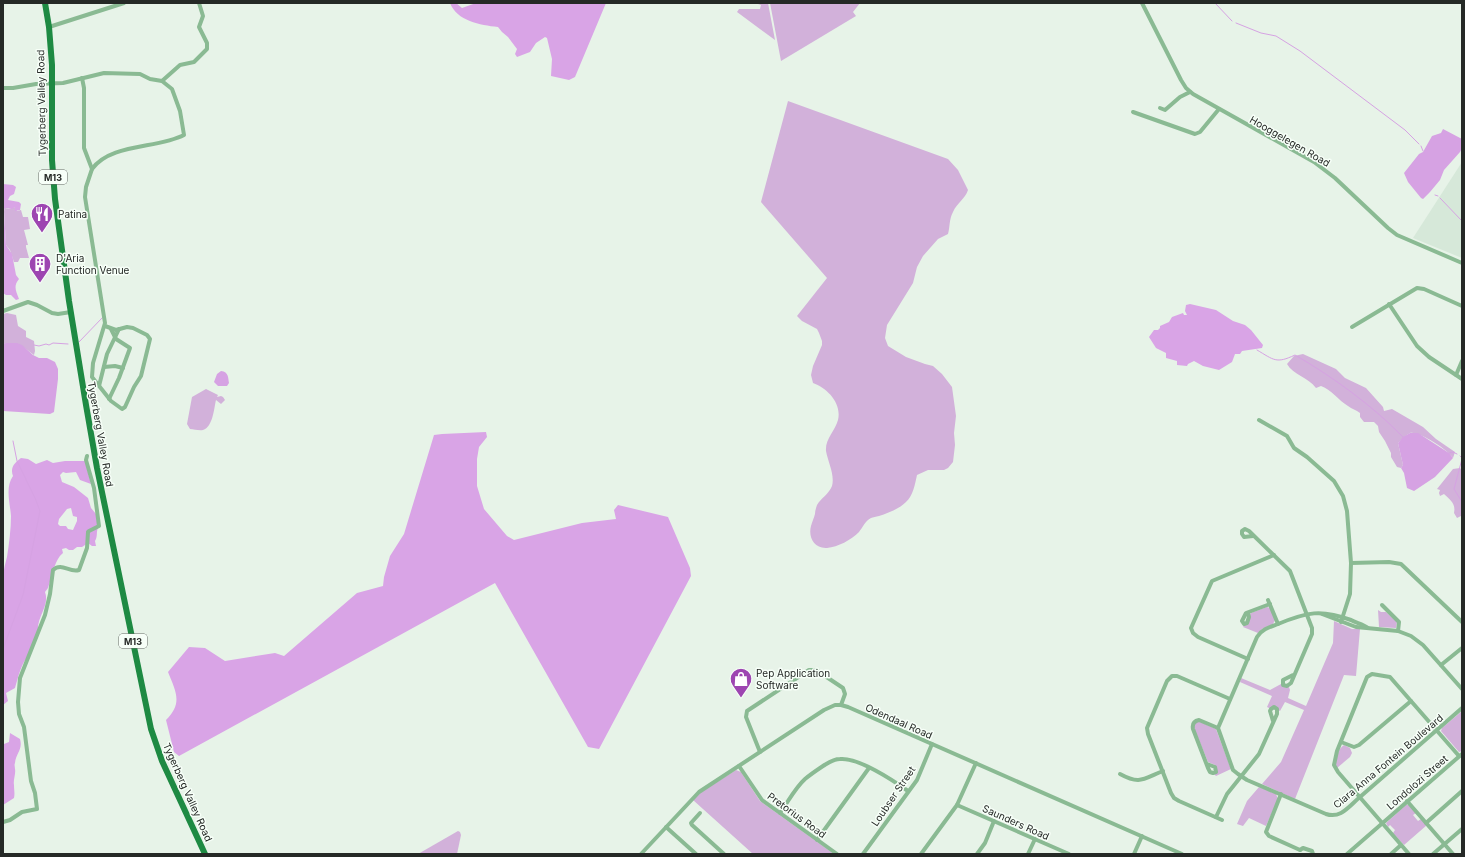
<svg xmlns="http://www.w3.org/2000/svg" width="1465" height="857" viewBox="0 0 1465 857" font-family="Inter,sans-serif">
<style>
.built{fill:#d6e8d9}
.green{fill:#d2b1da}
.forest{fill:#d9a4e6;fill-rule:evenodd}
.water{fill:#d6a2e3}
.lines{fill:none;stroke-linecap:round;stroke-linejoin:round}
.stream{stroke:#d6a2e3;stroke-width:1}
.minor{stroke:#8aba93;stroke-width:4}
.primary{stroke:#1e8a43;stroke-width:6}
.labels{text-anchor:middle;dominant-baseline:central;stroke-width:3;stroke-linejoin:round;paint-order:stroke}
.shield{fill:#f7fff8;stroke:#646965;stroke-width:1}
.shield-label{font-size:9px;font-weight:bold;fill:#252926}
.street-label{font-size:10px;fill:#252926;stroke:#f7fff8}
.poi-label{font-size:10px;fill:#252926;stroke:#f7fff8;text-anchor:start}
</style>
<rect width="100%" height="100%" fill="#e7f3e8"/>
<polygon class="built" points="1462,162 1462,258 1413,238"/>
<g class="green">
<polygon points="755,3 768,3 775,40 737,12 739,9 760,9 761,5"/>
<polygon points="770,3 860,3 853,12 856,16 781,61"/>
<path d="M788,101l160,58 10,11 10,20c-3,9 -11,13 -15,22 -4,7 -3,15 -5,22l-10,5 -15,17 -6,11 -4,16 -26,42 -2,13 3,8 18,11 19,7 8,2 9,8 10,13 4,29 -2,17 1,12 -2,17 -5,6 -4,2h-16l-11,5c-2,9 -4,21 -11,27 -7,7 -18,11 -27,14 -3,1 -6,1 -8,2 -6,3 -8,9 -12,14 -8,8 -21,15 -32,16 -13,1 -19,-11 -16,-22 1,-4 3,-8 4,-12 0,-3 1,-6 2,-9 4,-7 12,-11 15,-19 3,-11 -4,-24 -6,-35 -1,-12 9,-20 12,-31 4,-17 -11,-32 -25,-37l-2,-8 2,-9 9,-21v-4l-3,-8 -2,-4 -15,-8 -5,-5 30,-38 -66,-76z"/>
<polygon points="15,207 17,211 21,210 23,217 28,217 30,229 24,230 28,245 26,245 26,247 29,258 20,258 18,262 14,262 10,250 6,245 4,211 5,208 9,209"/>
<path d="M7,313l9,2 2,11 8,5v6l8,4 1,10 -1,4c-10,-8 -17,-14 -31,-11v-30z"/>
<path d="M1303,354l33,15 9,9 21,10 17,19 1,4 8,-2 31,18 13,12 19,13 -2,6c-5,-8 -34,-27 -43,-25 -4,2 -9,7 -12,10l5,22 -2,3 -4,-1 -6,-10v-4l-6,-12 -6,-9 -1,-6 -4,-4h-10l-4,-5v-4c-4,-3 -8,-4 -12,-7 -10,-6 -16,-16 -27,-20l-5,2c-8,-11 -23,-13 -29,-24l7,-8z"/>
<path d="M206,389l12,6 -1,2 4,-1 2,1 2,3 -4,4 -5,-4c-2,8 -3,27 -13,30 -4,1 -9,-1 -13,-1l-3,-5 5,-27z"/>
<path d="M1460,468l2,2v47l-1,-1 -4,2 -3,-5c2,-10 -4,-13 -10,-19l-4,2 -1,-3 1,-3 -3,-1 16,-20z"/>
<polygon points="1267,607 1270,608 1275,620 1273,624 1262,629 1258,633 1243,627 1251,613"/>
<polygon points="1378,610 1381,612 1386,612 1397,622 1396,628 1379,627"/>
<polygon points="1334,621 1352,629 1360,629 1356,676 1344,675 1295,799 1262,784 1281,762 1304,710 1285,702 1280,711 1272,707 1269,708 1267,707 1272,696 1240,682 1241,678 1270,690 1281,684 1282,686 1289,687 1290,690 1288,698 1306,706 1333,643"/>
<polygon points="1462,711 1462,751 1459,752 1441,731 1442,728"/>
<polygon points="1198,721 1216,729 1231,769 1216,776 1214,774 1215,765 1208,762 1194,728 1194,724"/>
<path d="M1344,745l6,3 2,5 -2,4 -13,11c-3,-7 0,-18 7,-23z"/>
<polygon points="736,770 741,772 760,801 834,854 753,854 693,800 700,793"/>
<polygon points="1259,787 1276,794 1278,799 1266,826 1249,818 1243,826 1237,824 1247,801"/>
<polygon points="1406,805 1408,805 1416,813 1413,815 1418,821 1421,819 1427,825 1404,845 1393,833 1395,830 1390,825 1388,827 1386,823"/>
<polygon points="458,831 460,832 461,835 457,854 418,854"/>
</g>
<g class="forest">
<path d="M450,3h6l6,5 14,-5h130l-31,74 -6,3 -18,-4 1,-17 -5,-21 -2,-1 -9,6 -6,9 -13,5 -2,-3 2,-5 -9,-12 -6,-5 -4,-5c-18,-2 -41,-6 -48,-24z"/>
<path d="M3,184l10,1 3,2 -2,7 -4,2 -2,4 11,2 2,2 -1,6 -5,1v-4l-3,2 -7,-1 -1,3 2,34 6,9 4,21 3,4c-6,7 -3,12 0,20l-3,1 -5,-5h-5l-3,-2z"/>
<polygon points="1190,304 1216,310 1233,321 1245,325 1251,330 1263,345 1262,348 1242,351 1240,354 1235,354 1232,362 1219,370 1203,366 1194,361 1188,364 1187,366 1177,365 1177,361 1166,358 1166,353 1156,348 1149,337 1154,330 1158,330 1160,328 1160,326 1169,322 1172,317 1183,313 1184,315 1187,315 1185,311 1186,305"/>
<path d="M486,432l1,5 -8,10 -2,12v27l7,23 23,27 7,4 68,-17 34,-4 -2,-9 4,-5 50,12 22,51 1,8 -92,173 -11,-2 -93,-164 -316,173 -5,-4 -8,-32c17,-17 10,-28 2,-48l21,-25 16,1 20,13 50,-8 9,3 73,-63 26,-7 1,-9 6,-21 14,-22 30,-99 8,-1z"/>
<path d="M21,458l7,1 8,5 11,-4 6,3 12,-2h20l6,23 -11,-4 -4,-8 -10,1 -3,-1 -3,3 2,7 12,5 14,11 3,10 5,6 2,14c-2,4 0,8 -3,13l1,5h-4l-4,-3 -6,4h-5l-4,3h-4l-3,-2 -4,1 1,4c-9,7 -11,25 -15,35l-3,4c5,13 -8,25 -7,38l-10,26c-7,8 -10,22 -13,32l-9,5 2,8 -5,4v-125l1,-1c-1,-9 1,-14 3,-22 2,-13 4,-28 4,-41 -1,-13 -6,-29 2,-40 -3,-8 1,-13 8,-18zM71,508l2,8 4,1v4l-4,9 -5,-1 -2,-3h-6l-2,-2 1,-5 8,-10z"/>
<path d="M10,733l10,6c3,11 -4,14 -5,24 -1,2 0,4 0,6 1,5 -2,11 -1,16 0,5 1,8 0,13l-11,7v-63l1,2 5,-2z"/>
</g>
<g class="water">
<polygon points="1443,129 1462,139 1462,148 1460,152 1444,170 1440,180 1430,192 1423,199 1421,198 1408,182 1404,173 1419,154 1423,152 1432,136 1441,133"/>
<polygon points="6,343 17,343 22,345 33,355 39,358 47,358 55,362 58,369 58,379 54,412 50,414 3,411 3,344"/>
<path d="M221,371c8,1 7,7 8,12l-2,3h-9l-4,-4 3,-8z"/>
<polygon points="1410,433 1418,433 1449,453 1453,458 1435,477 1414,491 1407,488 1404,473 1401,468 1403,465 1398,443 1403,437"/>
</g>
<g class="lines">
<g class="stream">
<polyline points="1215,3 1232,21"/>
<polyline points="1236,23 1261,33 1276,36 1300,51 1405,130 1419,144"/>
<polyline points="1421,146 1423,151"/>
<polyline points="1435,195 1438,196"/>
<polyline points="1440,198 1462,221"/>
<polyline points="79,342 103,317"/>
<polyline points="34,345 39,346 46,344 49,345 53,343 68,344"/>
<path d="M1257,350c17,10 19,14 38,5 38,22 78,51 108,82"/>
<polyline points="1449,453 1453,452 1457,454"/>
<polyline points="1460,456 1462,458"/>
<polyline points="1462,459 1454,489 1462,502"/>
<polyline points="3,649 23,595 40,511 35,498 17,461 13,441"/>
</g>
<g class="minor">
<polyline points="1142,3 1181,80 1186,88 1193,94 1314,162 1335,178 1388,228 1397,235 1462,263"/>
<polyline points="49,27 124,3"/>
<polyline points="82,78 84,88 84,148 92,169 86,187 85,197 105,323 93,363 92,377 111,401 122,409 125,407 134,387 141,376 150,339 147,335 133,328 127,327 116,330 105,326"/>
<polyline points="162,81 180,65 194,62 207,49 207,43 199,27 203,16 199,3"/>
<path d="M3,88h10l23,-4 27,-1 41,-10 36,1 10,5 12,2 10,8 8,22 4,24c-27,14 -73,8 -92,34"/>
<polyline points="1160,108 1165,110 1180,97 1190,92"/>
<polyline points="1133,112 1195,134 1200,132 1219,109"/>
<polyline points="1389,304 1417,346 1429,357 1462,379"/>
<polyline points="3,311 28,302 37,305 52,313 58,314 71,312"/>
<polyline points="1352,327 1417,288 1424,289 1462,306"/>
<polyline points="104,367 115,366 123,368"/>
<polyline points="1456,375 1462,361"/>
<polyline points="99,386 107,354 119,329"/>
<polyline points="109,399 119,378 130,348 116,339 111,329"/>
<polyline points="1259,420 1287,436 1294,448 1307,457 1334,481 1343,496 1347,511 1351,563 1350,594 1341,622"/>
<polyline points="1253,536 1244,537 1242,534 1242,531 1245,529 1249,531 1290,571 1312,628 1312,634 1291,683 1287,686 1283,685 1283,680 1293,675"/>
<polyline points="1351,563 1389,562 1401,564 1462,622"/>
<polyline points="1268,600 1278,624"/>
<polyline points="1382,605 1399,622 1398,631"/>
<polyline points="1248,613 1249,617 1247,623 1244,624 1242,621 1246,613 1270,604"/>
<polyline points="1322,614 1356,627 1398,631 1411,636 1423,645 1462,689"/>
<path d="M1368,628c-5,-4 -12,-5 -17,-8 -30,-11 -44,-8 -73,4 -8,3 -16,5 -21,13l-39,91 15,42 5,4 9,6 79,34c15,5 23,-8 34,-17l102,-89"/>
<polyline points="1248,659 1198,637 1193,633 1191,628 1212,581 1274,555"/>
<polyline points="1441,665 1462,648"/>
<polyline points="1341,742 1354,747 1359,745 1411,701"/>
<polyline points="760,752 746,717 747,711 809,670 816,670 843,688 845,694 841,705"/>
<path d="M1207,764l8,3 1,5 -3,1 -3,-1 -2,-4 -15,-39c-1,-5 1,-8 6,-9l19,8"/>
<polyline points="739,766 762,800 837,854"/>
<path d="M1120,774c20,11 23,5 43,-3"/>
<polyline points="1281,794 1266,832 1269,836 1300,850"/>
<polyline points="1407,801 1453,854"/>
<polyline points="957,805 1069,854"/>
<polyline points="700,813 691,823 692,825 724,854"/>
<path d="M780,813c8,-11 15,-25 25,-34 6,-5 12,-9 18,-13 5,-3 10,-7 17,-7 18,-2 54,22 68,32"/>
<polyline points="1216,817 1227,794 1259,754 1277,714 1277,709 1274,707 1271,709 1270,711 1273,721"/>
<polyline points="1222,820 1179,801 1174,798 1171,793 1148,734 1147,728 1167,681 1172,676 1177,676 1230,699"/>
<path d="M3,822l7,-2 12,-8 15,-3 -2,-16 -4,-12 -7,-54 -5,-13 -1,-12 2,-24 25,-63 5,-21 3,-24c9,-8 16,3 26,0l8,-22 1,-16 1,-1 10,-5 -5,-38 -8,-28 1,-4"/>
<polyline points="1426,823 1462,791"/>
<polyline points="666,827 696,854"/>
<polyline points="817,840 869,768"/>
<polyline points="1300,850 1303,848 1312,851 1313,854"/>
<polyline points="641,854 699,792 824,710 835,705 841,705 848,707 1182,854"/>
<polyline points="863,854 917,780 932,744"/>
<polyline points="921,854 957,805 976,763"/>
<polyline points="977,854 985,843 994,821"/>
<polyline points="1028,854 1035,839"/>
<polyline points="1134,854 1142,836"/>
<polyline points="1347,854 1462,754"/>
<polyline points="1391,854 1401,845"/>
<polyline points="1409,854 1338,772 1334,765 1337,751 1367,677 1372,674 1390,677 1459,756"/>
<polyline points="1433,854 1462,829"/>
</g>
<polyline class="primary" points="45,3 49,27 52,65 52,160 55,199 69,301 86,405 97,468 151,729 162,761 205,854"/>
</g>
<defs>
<g id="restaurant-pin" transform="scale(1.15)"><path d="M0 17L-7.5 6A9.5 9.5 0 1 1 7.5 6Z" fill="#9d45b1" stroke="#f7fff8"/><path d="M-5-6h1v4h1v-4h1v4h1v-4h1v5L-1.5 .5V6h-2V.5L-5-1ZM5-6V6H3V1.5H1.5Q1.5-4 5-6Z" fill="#fff"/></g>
<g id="building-pin" transform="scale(1.15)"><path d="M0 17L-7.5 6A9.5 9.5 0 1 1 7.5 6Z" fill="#9d45b1" stroke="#f7fff8"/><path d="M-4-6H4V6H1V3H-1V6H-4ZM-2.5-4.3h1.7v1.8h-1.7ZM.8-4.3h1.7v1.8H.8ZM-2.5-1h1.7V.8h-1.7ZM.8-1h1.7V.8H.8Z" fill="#fff"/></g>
<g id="shop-pin" transform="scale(1.15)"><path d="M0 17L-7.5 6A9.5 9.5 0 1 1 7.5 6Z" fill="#9d45b1" stroke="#f7fff8"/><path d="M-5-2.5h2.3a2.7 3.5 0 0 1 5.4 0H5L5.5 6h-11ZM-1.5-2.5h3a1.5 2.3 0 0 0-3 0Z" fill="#fff"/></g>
</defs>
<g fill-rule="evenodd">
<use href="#restaurant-pin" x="42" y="214"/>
<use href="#building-pin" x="40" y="264"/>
<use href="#shop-pin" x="741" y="679"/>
</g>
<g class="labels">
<g class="shield">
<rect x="39" y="170" width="28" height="14" rx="3"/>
<rect x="119" y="634" width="28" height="14" rx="3"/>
</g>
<g class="shield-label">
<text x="53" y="177">M13</text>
<text x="133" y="641">M13</text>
</g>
<g class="street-label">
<text transform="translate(41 103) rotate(-91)">Tygerberg Valley Road</text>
<text transform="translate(1290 141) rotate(30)">Hooggelegen Road</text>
<text transform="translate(101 434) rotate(80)">Tygerberg Valley Road</text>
<text transform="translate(899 721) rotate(24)">Odendaal Road</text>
<text transform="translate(1388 761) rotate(-40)">Clara Anna Fontein Boulevard</text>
<text transform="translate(1417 782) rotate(-41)">Londolozi Street</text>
<text transform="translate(188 792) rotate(66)">Tygerberg Valley Road</text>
<text transform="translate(893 796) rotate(-56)">Loubser Street</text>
<text transform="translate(797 815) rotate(36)">Pretorius Road</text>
<text transform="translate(1016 822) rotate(24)">Saunders Road</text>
</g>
<g class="poi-label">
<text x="58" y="214">Patina</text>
<text x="56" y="258">D'Aria<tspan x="56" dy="12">Function Venue</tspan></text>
<text x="756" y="673">Pep Application<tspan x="756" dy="12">Software</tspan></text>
</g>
</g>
<rect width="1465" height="857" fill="none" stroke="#252926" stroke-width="8"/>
</svg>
